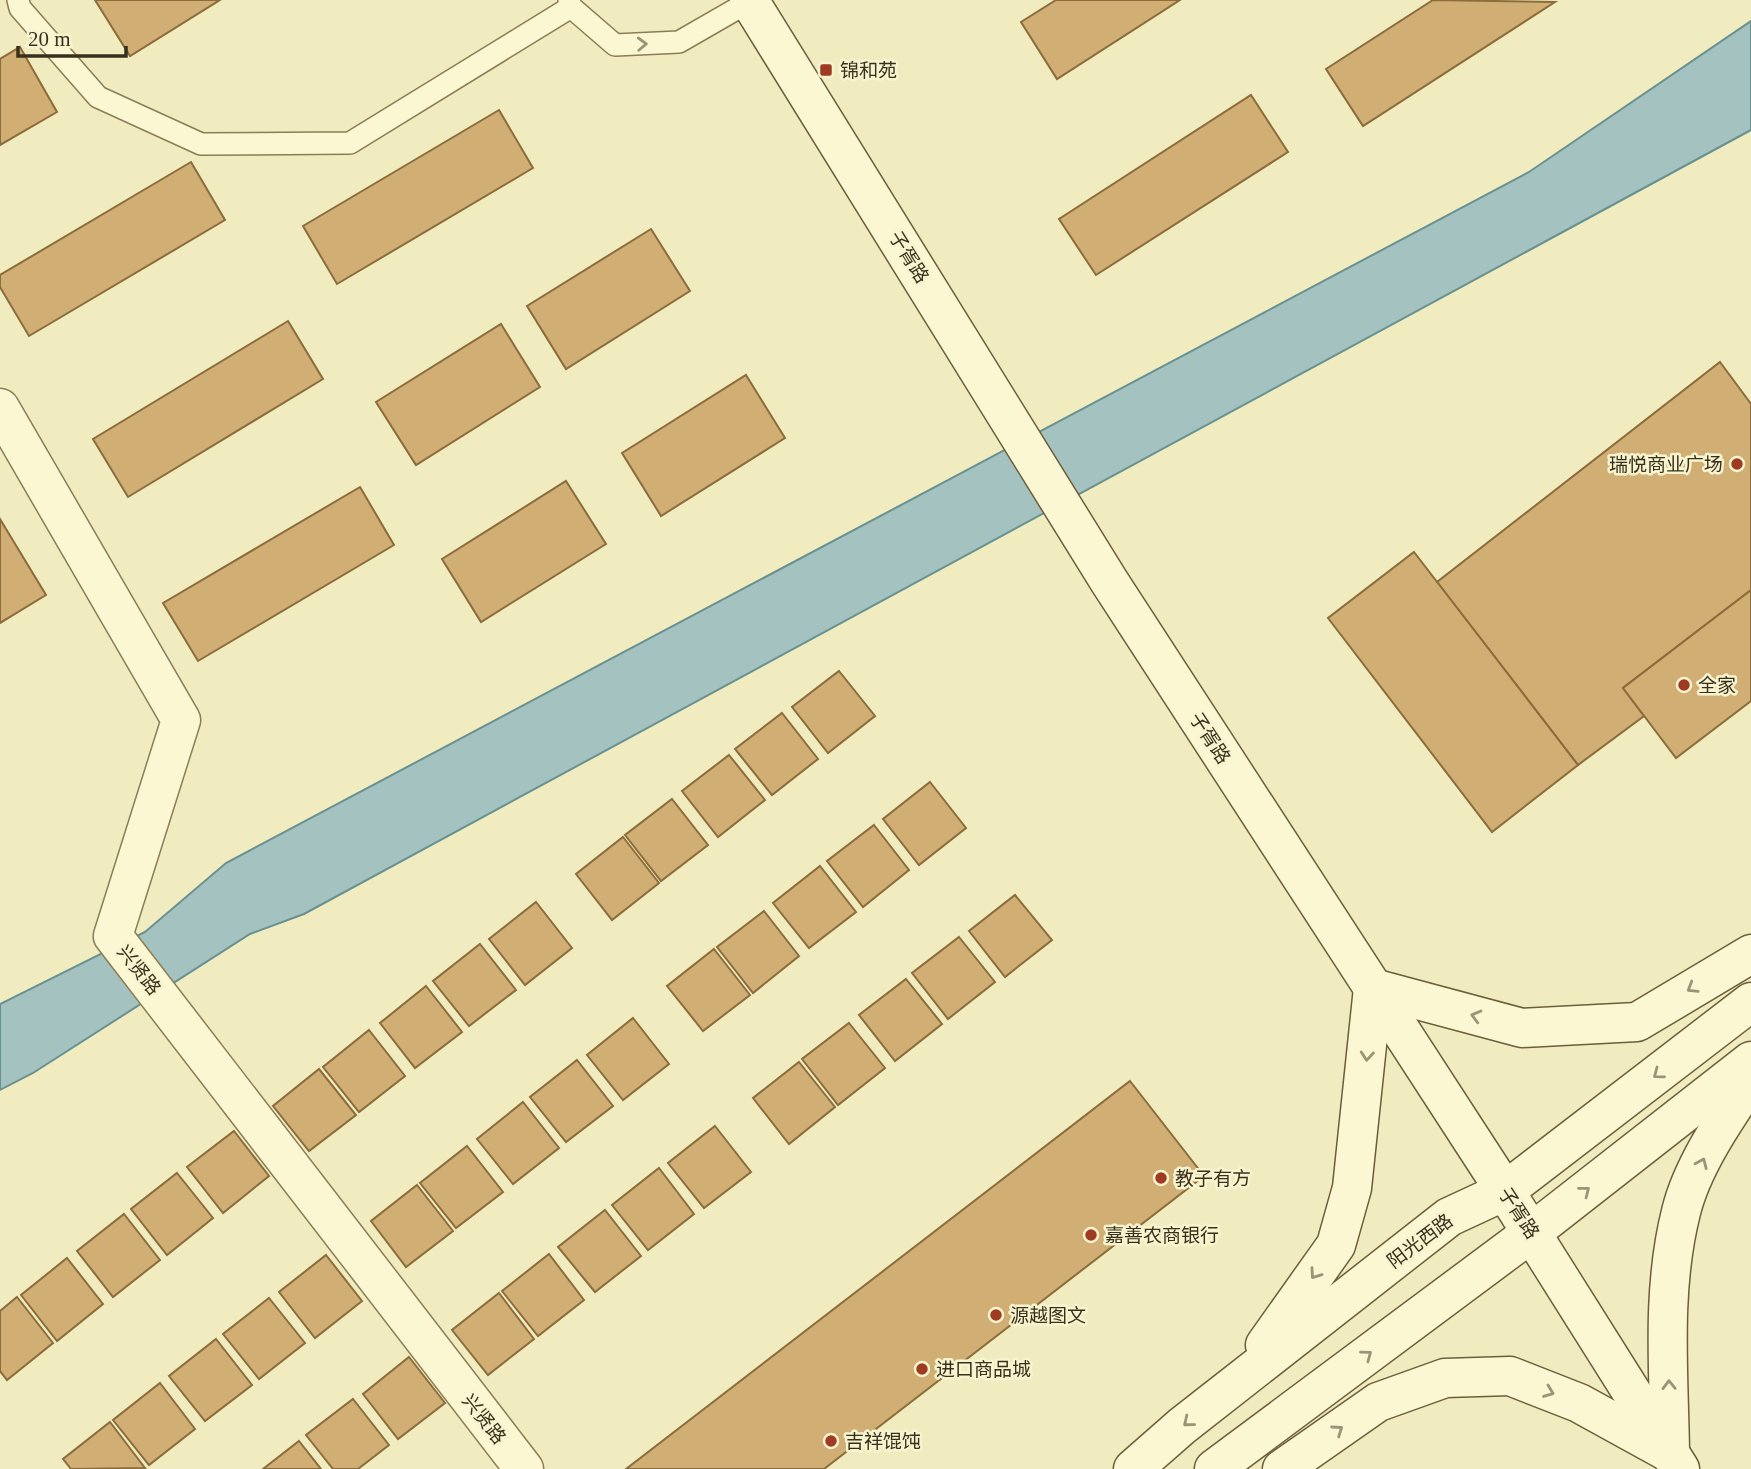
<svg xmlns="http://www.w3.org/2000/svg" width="1751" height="1469" viewBox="0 0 1751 1469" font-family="'Times New Roman','Noto Sans SC',serif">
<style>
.water{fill:#a3c2c0;stroke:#69918f;stroke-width:2}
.building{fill:#d1ae73;stroke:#8b6c3b;stroke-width:2}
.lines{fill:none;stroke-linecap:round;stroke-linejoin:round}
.lane-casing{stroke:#8b7d56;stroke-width:24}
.street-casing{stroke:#8b7d56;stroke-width:41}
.secondary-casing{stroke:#6c5e3a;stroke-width:41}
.lane{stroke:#fbf7d3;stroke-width:21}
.street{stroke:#fbf7d3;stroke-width:38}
.secondary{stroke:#fbf7d3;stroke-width:38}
.oneway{stroke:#9a9478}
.poi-dot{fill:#9e3b22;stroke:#f8f4cf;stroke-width:2.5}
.labels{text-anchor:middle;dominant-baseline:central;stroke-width:5;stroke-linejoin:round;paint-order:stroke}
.poi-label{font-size:19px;fill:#39301c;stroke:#f8f4cf;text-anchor:start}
.street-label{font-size:19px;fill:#39301c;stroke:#f8f4cf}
</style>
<rect width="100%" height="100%" fill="#f1ecbf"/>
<polygon class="water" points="1751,21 1751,130 304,914 250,934 33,1073 0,1090 0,1004 145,932 226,863 1529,172"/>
<g class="building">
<polygon points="95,0 220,0 130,56"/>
<polygon points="1056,0 1180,0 1057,79 1021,22"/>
<polygon points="1433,0 1555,2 1363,126 1326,69"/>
<polygon points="20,47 57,112 0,145 0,59"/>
<polygon points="1251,95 1288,152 1096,275 1059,219"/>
<polygon points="499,110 533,168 337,284 303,226"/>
<polygon points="191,162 225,220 29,336 0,287 0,275"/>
<polygon points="651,229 690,291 566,369 527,306"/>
<polygon points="288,321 323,379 128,497 93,439"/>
<polygon points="501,324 540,387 416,465 376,402"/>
<polygon points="1720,362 1751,404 1751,590 1623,688 1644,716 1578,765 1437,582"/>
<polygon points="746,375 785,438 661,516 622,453"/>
<polygon points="566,481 606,544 481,622 442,559"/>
<polygon points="360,487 394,545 198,661 163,603"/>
<polygon points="0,519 46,595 0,623"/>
<polygon points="1414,552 1578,765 1492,832 1328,618"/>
<polygon points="1751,590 1751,701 1676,758 1623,688"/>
<polygon points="839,671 875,716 828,753 792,707"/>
<polygon points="782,713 818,759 772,795 735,749"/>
<polygon points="729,755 765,800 718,837 682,791"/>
<polygon points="930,782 966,828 919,865 883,819"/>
<polygon points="672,799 708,845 661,881 625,835"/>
<polygon points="874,825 909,870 863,907 827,861"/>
<polygon points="623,837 659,883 612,920 576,874"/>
<polygon points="820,866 856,912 809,948 773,903"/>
<polygon points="1015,895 1052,940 1005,977 969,931"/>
<polygon points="536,902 572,948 525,985 489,939"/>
<polygon points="764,911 799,956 753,993 717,947"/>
<polygon points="959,937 995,982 948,1019 912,973"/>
<polygon points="480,944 516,990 469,1026 433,981"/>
<polygon points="714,949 750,995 703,1031 667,986"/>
<polygon points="906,979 942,1024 895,1061 859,1015"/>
<polygon points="426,986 462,1032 415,1068 380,1023"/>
<polygon points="633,1018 669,1064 623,1100 587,1055"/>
<polygon points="849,1023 885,1068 838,1105 802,1059"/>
<polygon points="369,1030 405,1076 359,1112 323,1067"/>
<polygon points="577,1060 613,1106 566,1142 530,1097"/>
<polygon points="799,1062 835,1107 789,1144 753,1098"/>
<polygon points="319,1069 356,1115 309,1151 273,1106"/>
<polygon points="1130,1081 1204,1176 824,1469 626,1469"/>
<polygon points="523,1102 559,1148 513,1184 477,1139"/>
<polygon points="715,1126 751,1172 704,1208 668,1163"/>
<polygon points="234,1131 269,1176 223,1213 187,1167"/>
<polygon points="467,1146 503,1192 456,1228 420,1183"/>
<polygon points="659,1168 694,1214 648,1250 612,1205"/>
<polygon points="177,1173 213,1218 167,1255 131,1209"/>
<polygon points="417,1185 453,1231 406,1267 371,1221"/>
<polygon points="605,1210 641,1256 595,1292 558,1247"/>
<polygon points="124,1214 160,1260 113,1297 77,1251"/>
<polygon points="549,1254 584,1300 538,1336 502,1291"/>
<polygon points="326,1255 362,1301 315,1338 279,1292"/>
<polygon points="67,1258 103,1304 57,1341 21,1295"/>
<polygon points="499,1293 534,1339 488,1375 452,1330"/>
<polygon points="17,1297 53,1343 7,1380 0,1371 0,1311"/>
<polygon points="269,1298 305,1343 259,1379 223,1334"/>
<polygon points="216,1339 252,1385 205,1421 169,1376"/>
<polygon points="409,1357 445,1403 398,1439 363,1394"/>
<polygon points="160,1383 195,1429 149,1465 113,1420"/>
<polygon points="353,1399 389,1445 358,1469 333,1469 306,1435"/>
<polygon points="110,1422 145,1468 71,1469 63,1459"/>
<polygon points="299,1441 321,1469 263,1469"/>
</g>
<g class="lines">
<g class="lane-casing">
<g id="lane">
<polyline points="18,0 20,8 98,97 201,144 350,143 571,7"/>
<polyline points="569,0 571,7 615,45 679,42 752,0"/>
</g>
</g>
<g class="street-casing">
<polyline id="street" points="0,408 181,720 113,936 524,1469"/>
</g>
<g class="secondary-casing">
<g id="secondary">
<polyline points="749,0 1109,581 1505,1191 1680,1469"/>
<polyline points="1373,988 1522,1028 1637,1022 1751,954"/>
<polyline points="1265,1345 1336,1245 1352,1188 1373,988"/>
<path d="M1670,1453c-1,-80 -9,-162 11,-241 11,-46 44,-93 70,-132"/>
<polyline points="1133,1469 1182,1426 1449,1217 1505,1191 1751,1002"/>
<polyline points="1214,1469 1531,1233 1751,1061"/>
<polyline points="1282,1469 1378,1402 1445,1378 1510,1376 1579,1403 1668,1452"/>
</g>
</g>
<use href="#lane" class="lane"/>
<use href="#street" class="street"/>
<use href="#secondary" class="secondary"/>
</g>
<defs><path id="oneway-chevron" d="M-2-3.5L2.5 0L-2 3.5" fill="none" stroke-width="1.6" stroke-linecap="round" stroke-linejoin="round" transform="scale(1.75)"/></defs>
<g class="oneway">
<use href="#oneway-chevron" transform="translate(642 44) rotate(-2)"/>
<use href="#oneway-chevron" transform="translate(1692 988) rotate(148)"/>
<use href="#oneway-chevron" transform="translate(1476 1016) rotate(-165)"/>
<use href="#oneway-chevron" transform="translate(1367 1056) rotate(95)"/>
<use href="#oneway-chevron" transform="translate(1658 1074) rotate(143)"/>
<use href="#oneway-chevron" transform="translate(1702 1163) rotate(-66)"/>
<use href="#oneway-chevron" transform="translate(1585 1191) rotate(-38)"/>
<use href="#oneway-chevron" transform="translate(1315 1274) rotate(125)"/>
<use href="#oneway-chevron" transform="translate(1367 1355) rotate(-37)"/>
<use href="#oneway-chevron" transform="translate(1669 1385) rotate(-91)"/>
<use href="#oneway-chevron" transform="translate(1549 1392) rotate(21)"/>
<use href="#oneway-chevron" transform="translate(1188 1422) rotate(141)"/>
<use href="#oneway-chevron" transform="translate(1338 1430) rotate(-35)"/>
</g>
<g class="poi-dot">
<rect x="819" y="63" width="14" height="14" rx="3.5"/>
<circle cx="1737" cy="464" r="7"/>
<circle cx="1684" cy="685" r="7"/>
<circle cx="1161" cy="1178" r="7"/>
<circle cx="1091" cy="1235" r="7"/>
<circle cx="996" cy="1315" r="7"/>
<circle cx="922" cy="1369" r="7"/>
<circle cx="831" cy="1441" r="7"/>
</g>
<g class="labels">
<g class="poi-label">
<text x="840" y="70">锦和苑</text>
<text x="1723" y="464" text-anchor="end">瑞悦商业广场</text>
<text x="1698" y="685">全家</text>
<text x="1175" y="1178">教子有方</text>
<text x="1105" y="1235">嘉善农商银行</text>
<text x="1010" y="1315">源越图文</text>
<text x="936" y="1369">进口商品城</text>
<text x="845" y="1441">吉祥馄饨</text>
</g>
<g class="street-label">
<text transform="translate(909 257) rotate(58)">子胥路</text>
<text transform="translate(1210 738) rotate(57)">子胥路</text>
<text transform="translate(139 970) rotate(52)">兴贤路</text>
<text transform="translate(1519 1213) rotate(57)">子胥路</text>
<text transform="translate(1420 1241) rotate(-37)">阳光西路</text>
<text transform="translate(484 1419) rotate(52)">兴贤路</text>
</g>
</g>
<path d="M18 46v10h108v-10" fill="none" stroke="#39301c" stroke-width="3.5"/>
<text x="28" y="46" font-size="21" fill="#39301c" stroke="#f8f4cf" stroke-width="5" paint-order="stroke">20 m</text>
</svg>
